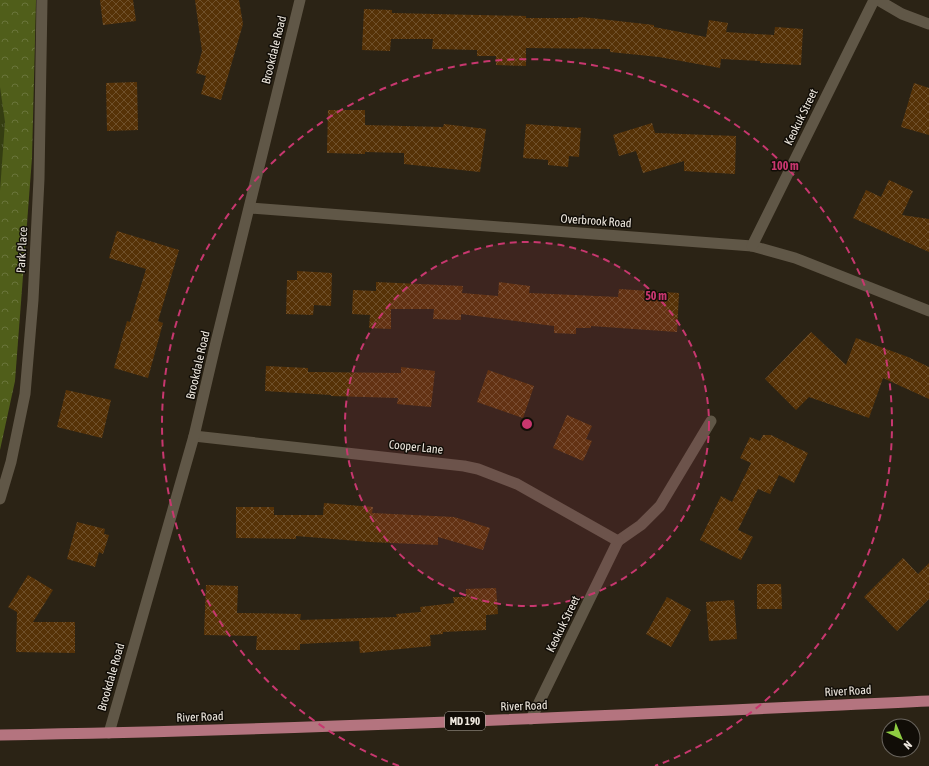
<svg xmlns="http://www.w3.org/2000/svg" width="929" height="766" viewBox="0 0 929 766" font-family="'Asap Condensed',sans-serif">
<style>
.forest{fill:url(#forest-crowns)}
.park{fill:url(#park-tufts)}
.building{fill:url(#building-cross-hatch)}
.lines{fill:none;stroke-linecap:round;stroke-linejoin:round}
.service{stroke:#605747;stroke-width:11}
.minor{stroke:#605747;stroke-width:11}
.primary{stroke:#b4747f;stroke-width:11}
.ring{fill:none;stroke:#c8376f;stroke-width:2;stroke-dasharray:7 5}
.labels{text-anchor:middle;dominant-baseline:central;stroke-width:3;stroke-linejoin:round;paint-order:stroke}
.shield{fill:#110d07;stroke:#aba69e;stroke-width:1}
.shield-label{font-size:11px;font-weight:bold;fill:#ede7de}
.street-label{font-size:12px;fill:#ede7de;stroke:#110d07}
.centre{fill:#c8376f;stroke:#110d07;stroke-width:2}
.ring-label{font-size:12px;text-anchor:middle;font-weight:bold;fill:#c8376f;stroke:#110d07;stroke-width:3;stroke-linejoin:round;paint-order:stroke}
</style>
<defs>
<pattern id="forest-crowns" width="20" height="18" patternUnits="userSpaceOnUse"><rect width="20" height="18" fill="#505e1a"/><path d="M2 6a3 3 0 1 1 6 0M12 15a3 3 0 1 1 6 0" fill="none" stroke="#6a753b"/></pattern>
<pattern id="park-tufts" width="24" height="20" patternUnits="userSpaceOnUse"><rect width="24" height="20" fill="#353e12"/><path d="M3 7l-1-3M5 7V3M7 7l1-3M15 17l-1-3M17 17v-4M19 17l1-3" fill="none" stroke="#535a34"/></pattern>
<pattern id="building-cross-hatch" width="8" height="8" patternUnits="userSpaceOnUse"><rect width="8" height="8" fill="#563207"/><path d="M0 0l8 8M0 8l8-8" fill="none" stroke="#6f502b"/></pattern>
</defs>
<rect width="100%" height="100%" fill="#2b2315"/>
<polygon class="forest" points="0,0 36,0 32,158 15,381 0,450"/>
<polygon class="park" points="0,87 5,122 0,191"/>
<g class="building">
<polygon points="100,0 133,0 136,21 103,25"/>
<polygon points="195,0 239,0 243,24 221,100 201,94 206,76 196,73 202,51"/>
<polygon points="364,9 392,10 392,13 526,16 526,18 578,18 578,17 591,18 654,25 654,27 706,37 709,20 728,23 726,32 774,35 775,27 803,29 801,65 760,63 760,61 721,59 720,68 659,57 610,52 610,49 526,48 526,66 496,65 496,56 477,56 477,50 432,49 433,39 391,39 390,51 362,50"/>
<polygon points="137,82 138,130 107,131 106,83"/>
<polygon points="914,83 929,88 929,135 901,127"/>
<polygon points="328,110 365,110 365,125 443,127 444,124 486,129 480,172 404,164 404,153 365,152 365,154 327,153"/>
<polygon points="652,123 655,133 736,136 735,174 684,171 684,161 643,173 636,151 619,156 613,135"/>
<polygon points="526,124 581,128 579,157 569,156 568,167 548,165 548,160 523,158"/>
<polygon points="889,180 913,191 902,215 929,219 929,252 853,218 866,190 881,197"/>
<polygon points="117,231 179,250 158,321 163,323 148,378 114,368 127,321 130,322 146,269 109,258"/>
<polygon points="297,271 332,273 331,306 314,305 313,315 286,314 287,280 297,280"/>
<polygon points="376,282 463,286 462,293 498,296 499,282 530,286 529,293 618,297 619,289 679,293 677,332 591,326 591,328 576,328 576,334 554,333 554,326 461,314 461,320 433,319 434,309 391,309 391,329 369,328 370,315 352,314 353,290 376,291"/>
<polygon points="811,332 846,365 856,338 908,357 929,367 929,399 883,378 869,418 809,397 796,410 765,379"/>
<polygon points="266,366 308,368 308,372 401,373 401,367 435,371 431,407 397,404 398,398 331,396 331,395 265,391"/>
<polygon points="488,370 534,386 523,418 477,402"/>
<polygon points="66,390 111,400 102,438 57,427"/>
<polygon points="567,415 592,426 586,439 592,441 583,461 553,448"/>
<polygon points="763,435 771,435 808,453 794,483 779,475 770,494 758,489 738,530 753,537 741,560 700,540 721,496 732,502 751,463 740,458 750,437 760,441"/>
<polygon points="324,503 373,507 372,513 454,517 490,528 483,550 438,537 438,545 370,542 296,536 296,539 236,538 236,507 274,507 274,515 323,515"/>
<polygon points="77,522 105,529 104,534 109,535 103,554 99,552 95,567 67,559"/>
<polygon points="903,558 918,574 929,563 929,599 897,631 864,597"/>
<polygon points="28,575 53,590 33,622 75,622 75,653 16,652 17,612 8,607"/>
<polygon points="757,584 781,584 782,609 757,609"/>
<polygon points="206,585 238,586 237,613 301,614 300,620 397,617 396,614 421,612 420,607 454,603 453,597 466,597 466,589 496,588 498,614 486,615 486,630 443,632 443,634 430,635 431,646 360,653 359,641 300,644 300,650 256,650 257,636 204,635"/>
<polygon points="667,597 691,610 671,647 646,634"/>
<polygon points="734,600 737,639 709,641 706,602"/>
</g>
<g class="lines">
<polyline class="service" points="618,541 641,525 660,506 711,421"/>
<g class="minor">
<polyline points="878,0 902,14 929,24"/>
<polyline points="250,208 752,246 795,258 929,311"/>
<polyline points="752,246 874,0"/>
<polyline points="194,436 464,466 478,469 517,484 618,541 531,719"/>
<polyline points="0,499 11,462 25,394 33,300 39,179 42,0"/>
<polyline points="109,733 194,436 216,342 300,0"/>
</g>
<path class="primary" d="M0,735c310,-5 619,-20 929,-34"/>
</g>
<circle cx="527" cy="424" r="182" fill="#c8376f" fill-opacity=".12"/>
<g class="ring">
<circle cx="527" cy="424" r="182"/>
<path d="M399 766A365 365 0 1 1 655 766"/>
</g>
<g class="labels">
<rect class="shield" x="445" y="712" width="40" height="18" rx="3"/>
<g class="shield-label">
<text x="465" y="721">MD 190</text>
</g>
<g class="street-label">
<text transform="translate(274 50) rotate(-76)">Brookdale Road</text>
<text transform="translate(801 117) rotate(-64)">Keokuk Street</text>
<text transform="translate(596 221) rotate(4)">Overbrook Road</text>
<text transform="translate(22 250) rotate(-87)">Park Place</text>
<text transform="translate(198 365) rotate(-77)">Brookdale Road</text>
<text transform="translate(416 447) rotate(6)">Cooper Lane</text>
<text transform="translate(563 624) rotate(-64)">Keokuk Street</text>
<text transform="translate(111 677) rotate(-74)">Brookdale Road</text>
<text transform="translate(848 691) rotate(-3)">River Road</text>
<text transform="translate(524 706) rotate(-2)">River Road</text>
<text transform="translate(200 717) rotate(-2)">River Road</text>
</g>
</g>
<circle cx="527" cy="424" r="6" class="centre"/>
<g class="ring-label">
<text x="785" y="170">100 m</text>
<text x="656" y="300">50 m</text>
</g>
<g transform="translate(901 738) rotate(136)"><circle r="19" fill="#110d07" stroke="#69645d"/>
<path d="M0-3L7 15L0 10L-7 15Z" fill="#8fcd42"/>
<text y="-6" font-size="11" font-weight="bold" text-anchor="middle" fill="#ede7de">N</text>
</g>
</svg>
